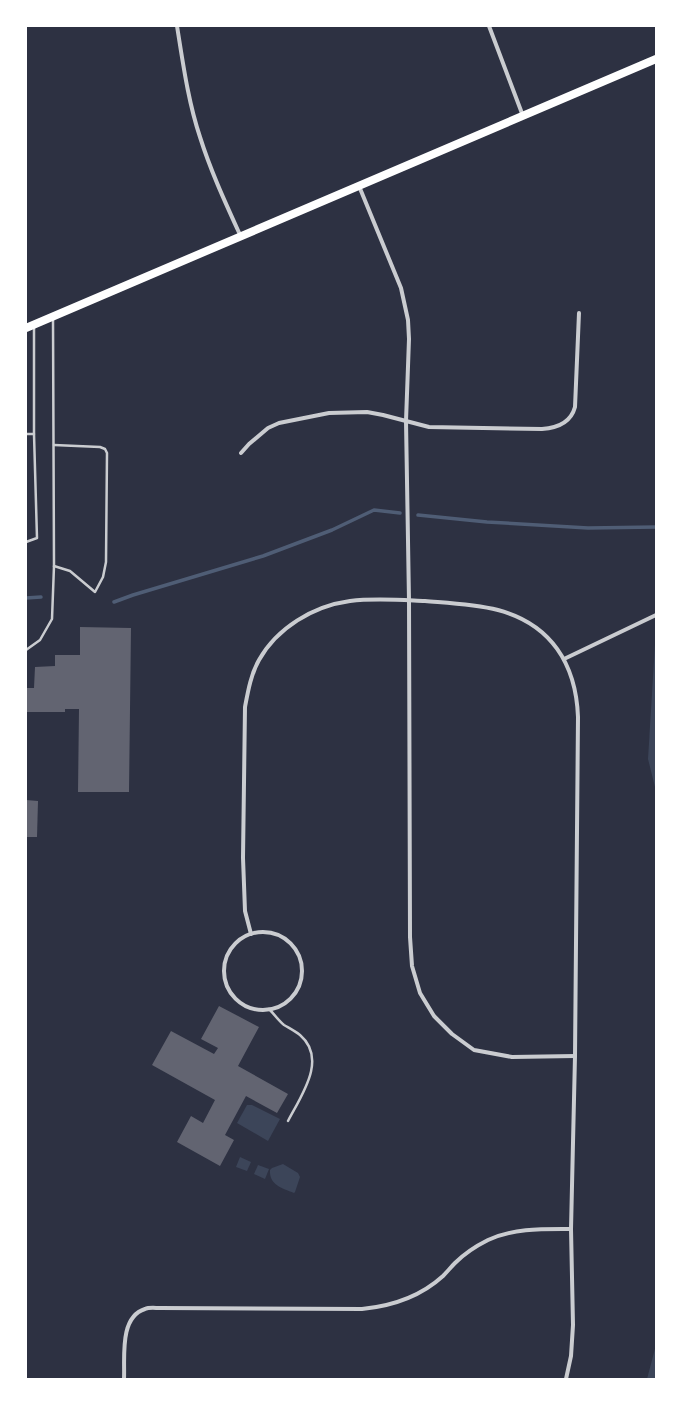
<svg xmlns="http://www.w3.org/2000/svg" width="682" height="1405" viewBox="0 0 682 1405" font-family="'Times New Roman',serif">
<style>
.green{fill:#3c4559}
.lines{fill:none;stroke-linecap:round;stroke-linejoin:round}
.stream{stroke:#4f5d75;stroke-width:3.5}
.building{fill:#626471}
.service{stroke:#caccd0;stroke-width:2.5}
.minor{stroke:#caccd0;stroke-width:4}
.primary{stroke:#fff;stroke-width:8}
</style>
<rect width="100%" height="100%" fill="#2d3142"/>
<g class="green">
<polygon points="656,628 656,791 648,759"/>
<polygon points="247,1105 252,1105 280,1119 268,1141 237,1123"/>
<polygon points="240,1157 251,1162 247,1171 236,1167"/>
<path d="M283,1164l15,9 2,4 -5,15 -1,1c-12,-5 -25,-8 -24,-23l2,-2z"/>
<polygon points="258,1165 269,1169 265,1179 254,1174"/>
<polygon points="656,1345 656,1379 647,1379"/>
</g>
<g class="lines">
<g class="stream">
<polyline points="418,515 487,522 588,528 656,527"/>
<polyline points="26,598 41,597"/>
<polyline points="114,602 133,595 263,556 332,530 374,510 400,513"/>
</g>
</g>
<g class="building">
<polygon points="80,627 131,628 129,792 78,792 79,709 65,709 65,712 26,712 26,688 34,688 35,667 55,666 55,655 80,655"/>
<polygon points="26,800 38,801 37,837 26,837"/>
<polygon points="219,1006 259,1027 238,1066 288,1094 277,1113 246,1096 225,1135 234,1140 220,1166 177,1142 191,1116 203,1123 215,1100 152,1065 171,1031 214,1054 218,1048 201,1039"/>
</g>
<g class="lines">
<g class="service">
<polyline points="26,434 34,434 34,327"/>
<polyline points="54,445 100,447 105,449 107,453 106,562 103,577 95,592 70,571 54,566"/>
<polyline points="26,542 37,538 34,434"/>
<polyline points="26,650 40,640 52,619 54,566 53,319"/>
<path d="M269,1009c5,5 10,12 15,16 5,3 11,6 16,10 28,24 1,61 -12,86"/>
</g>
<g class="minor">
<path d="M177,26c6,37 11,75 23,111 11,35 26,67 41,100"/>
<polyline points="489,26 523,116"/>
<polyline points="359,186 401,288 408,320 409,339 406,421 409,600 410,937 412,966 420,993 434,1016 452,1034 474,1050 512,1057 575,1056"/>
<path d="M241,453l8,-9 19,-16 11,-5 50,-10 38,-1 16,3 46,12 113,2c15,-1 29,-7 33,-22l4,-94"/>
<polyline points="564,659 656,615"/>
<circle cx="263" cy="971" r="39"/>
<path d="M251,934l-6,-23 -2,-53 2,-151c3,-16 6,-33 14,-47 18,-32 54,-54 91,-59 25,-3 51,-1 75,0 24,2 49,3 73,9 53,14 78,54 80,107l-3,339 -4,173 2,96 -2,31 -5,23"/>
<path d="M124,1379c1,-21 -5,-62 21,-70 4,-2 10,-1 15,-1l202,1c31,-3 58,-12 81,-33 4,-4 8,-9 12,-13 9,-9 21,-17 33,-23 26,-12 55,-11 83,-11"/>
</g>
<polyline class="primary" points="26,328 656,59"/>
</g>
<rect width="682" height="1405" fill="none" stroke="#ffffff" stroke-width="54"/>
</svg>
